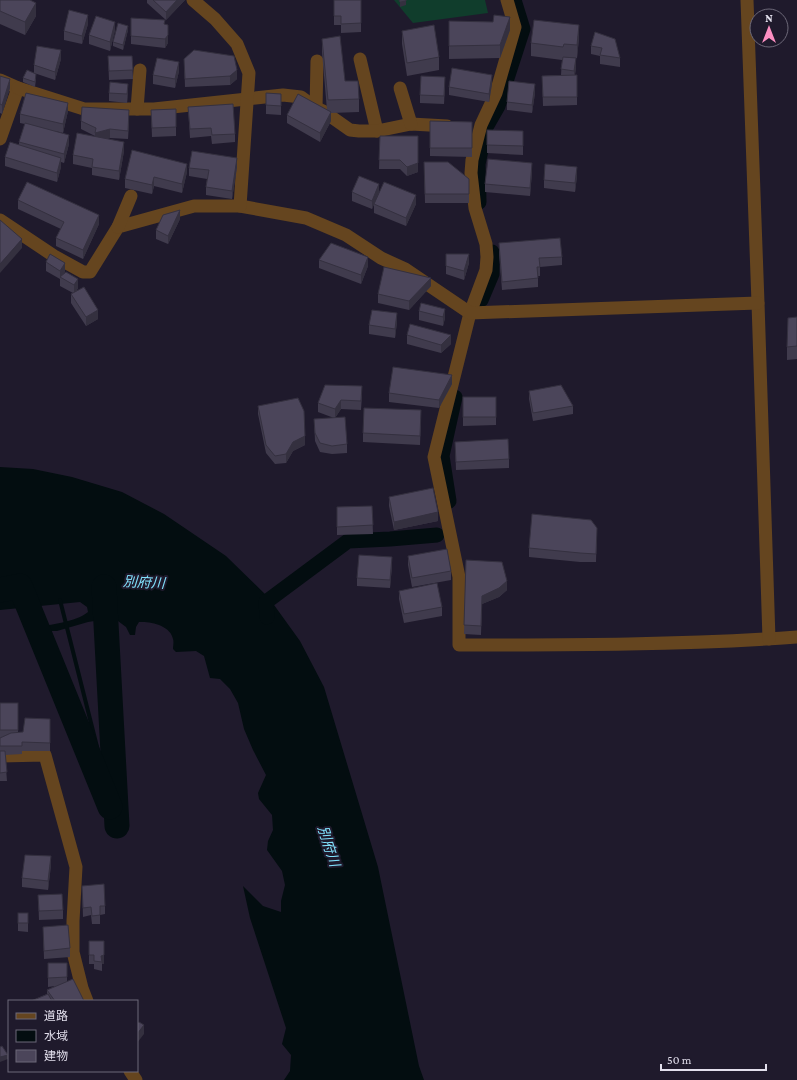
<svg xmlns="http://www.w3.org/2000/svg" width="797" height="1080" viewBox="0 0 797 1080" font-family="'Crimson Pro','Noto Sans JP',serif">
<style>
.green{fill:#103d2c}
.water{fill:#030d10}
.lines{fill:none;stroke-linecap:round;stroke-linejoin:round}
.stream{stroke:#030d10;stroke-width:4}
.canal{stroke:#030d10;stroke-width:15}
.river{stroke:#030d10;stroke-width:25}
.minor{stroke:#65451f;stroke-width:13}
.wall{fill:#403b4d}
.shaded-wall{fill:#34303f}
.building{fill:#4b455a;stroke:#34303f}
.labels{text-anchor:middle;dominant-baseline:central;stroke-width:4;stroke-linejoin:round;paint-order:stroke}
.water-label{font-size:14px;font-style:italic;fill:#81e1fc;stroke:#1f1a2c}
</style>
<rect width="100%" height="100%" fill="#1f1a2c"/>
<polygon class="green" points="394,0 485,0 488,13 413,23"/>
<path class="water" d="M0,467l33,2 39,8 50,15 42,22 62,42 43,42 31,43 24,46 54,180 41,199 5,14h-140l6,-9 1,-16 -9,-11 4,-16 -36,-110 -7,-32 20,20 18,6v-11l4,-16 -3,-14 -15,-21 1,-9 5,-11 -1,-15 -13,-16 -1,-6 8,-18 -13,-25 -9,-21 -6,-26 -8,-14 -10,-10 -10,-1 -6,-22 -8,-5 -20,1 -3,-3c0,-3 1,-7 0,-10 -2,-13 -22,-18 -34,-17l-3,5 -1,8h-5l-4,-8 -8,-6 -17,-1 -13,2 -31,9h-11l-12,-4c16,-2 42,-5 54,-15l-1,-5 -7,-5 -80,8z"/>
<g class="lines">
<polyline class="stream" points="60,600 117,826"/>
<g class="canal">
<polyline points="479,202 478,164 486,127 498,106 523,29 514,0"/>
<polyline points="481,300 492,274 492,252"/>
<polyline points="449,501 442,456 455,397"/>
<polyline points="267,617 266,602 348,541 390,539 437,535"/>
</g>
<g class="river">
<polyline points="104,587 117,826"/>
<polyline points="0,590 20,586 110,807"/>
</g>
<g class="minor">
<path d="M507,0l8,27 -19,66 -15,32 -9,35 -1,13 4,35 11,36 1,13 -1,13 -16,43 -36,144 25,120v68c113,0 226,0 338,-8"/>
<polyline points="747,0 758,303 769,639"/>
<polyline points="360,59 377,131"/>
<polyline points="0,80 18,88 0,139"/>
<polyline points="18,88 84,109 154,109 283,95 301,97 316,108 323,111 350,130 359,131 377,131 411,124 447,126"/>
<polyline points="400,88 411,124"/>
<polyline points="316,108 317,61"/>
<polyline points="137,109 140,70"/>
<polyline points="240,206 306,218 346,235 381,258 405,269 470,313 758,303"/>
<polyline points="0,220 54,256 83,272 90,272 118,227 194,206 240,206 249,73 237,44 215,19 193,0"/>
<polyline points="118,227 131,196"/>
<polyline points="0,756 45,755 76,867 73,921 73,952 82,988 87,1001"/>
<polyline points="130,1071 136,1080"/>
</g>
</g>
<g class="wall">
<polygon points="0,0 36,16 25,35 0,24"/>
<polygon points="147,0 185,0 166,20 147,3"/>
<polygon points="334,0 361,0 361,32 341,33 341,25 334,25"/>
<polygon points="131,18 165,24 168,43 165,48 131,44"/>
<polygon points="449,21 493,22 510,30 500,58 449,59"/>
<polygon points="88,24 82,44 64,40 64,31"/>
<polygon points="115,30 110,51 89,44 89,35"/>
<polygon points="128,30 123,50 113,46 113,42"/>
<polygon points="402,31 439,57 439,70 407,76 402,44"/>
<polygon points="595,32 620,58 620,67 600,64 600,56 591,54 591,46"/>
<polygon points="579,38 577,58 564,57 576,67 575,75 577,75 577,105 543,106 542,76 561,75 562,60 531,56 531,43"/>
<polygon points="322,39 345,81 359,99 359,112 331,113 331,121 320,142 287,123 287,115 327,110 322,52"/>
<polygon points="108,56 132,56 133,79 109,80"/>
<polygon points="61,59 55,80 34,73 34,65"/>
<polygon points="184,59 237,79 230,85 185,87"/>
<polygon points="179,71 175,88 153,84 153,75"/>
<polygon points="0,76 10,88 2,114 0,113"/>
<polygon points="23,78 36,79 35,87 23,82"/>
<polygon points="492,84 489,102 449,95 449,87"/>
<polygon points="445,86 444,104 420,103 420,95"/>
<polygon points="109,93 128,93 127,103 109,101"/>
<polygon points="266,93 281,94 281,115 266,114"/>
<polygon points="535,93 532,113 507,110 507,102"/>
<polygon points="188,107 235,134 235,142 212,144 211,136 190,138"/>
<polygon points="176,109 176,136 152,137 151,110"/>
<polygon points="68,111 63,133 55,131 69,144 64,163 61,162 61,167 57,182 5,166 5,157 19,145 19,142 25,124 20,123 20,114"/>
<polygon points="129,119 128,139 110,138 107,139 124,151 119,180 92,175 92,168 73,164 73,155 95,136 81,129 81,121"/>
<polygon points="430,121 472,122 472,157 430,156"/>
<polygon points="380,136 418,172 407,176 400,169 379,169"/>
<polygon points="523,140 523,155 487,153 487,145"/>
<polygon points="424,162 469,179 469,203 425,203"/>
<polygon points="237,167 232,199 206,195 206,187 207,179 189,176 189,168"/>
<polygon points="187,172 182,193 154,186 152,194 125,188 125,179"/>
<polygon points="532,172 530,196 485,192 485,184"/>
<polygon points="577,176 575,192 544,188 544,180"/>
<polygon points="352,192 379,193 372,209 352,201"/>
<polygon points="18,200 99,224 83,259 56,246 56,238 61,229 18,209"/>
<polygon points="374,204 416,204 406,226 374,213"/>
<polygon points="180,219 168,244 156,239 156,230"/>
<polygon points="499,243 562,257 562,265 540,267 540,276 538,276 538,287 502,290 499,252"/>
<polygon points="446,254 469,263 464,280 446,274"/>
<polygon points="319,260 368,266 361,284 319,268"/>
<polygon points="46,262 65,272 63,274 78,288 76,292 98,319 86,326 71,303 71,294 73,293 60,286 60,279 46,271"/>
<polygon points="431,286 409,310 378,303 378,294"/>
<polygon points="421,303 445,318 443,326 419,320 419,311"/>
<polygon points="797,317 797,359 787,360 787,347"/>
<polygon points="397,322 395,338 369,334 369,325"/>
<polygon points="407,335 451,344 441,353 407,344"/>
<polygon points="452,384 439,408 389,402 389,393"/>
<polygon points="529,391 573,406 573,414 533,421 529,399"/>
<polygon points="362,395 361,410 341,409 335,418 347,444 347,453 332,454 320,452 315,441 314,419 334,418 318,412 318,403"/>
<polygon points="463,397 496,397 496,425 463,426"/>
<polygon points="258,406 305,445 293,451 286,463 275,464 266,453 258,414"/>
<polygon points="421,419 420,445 363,442 363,433"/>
<polygon points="455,442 509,459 509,468 456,470"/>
<polygon points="389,497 438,521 394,530 389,506"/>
<polygon points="372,506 373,534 337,535 337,507"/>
<polygon points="597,528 596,562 580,562 529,557 529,548"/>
<polygon points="408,556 451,571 451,580 412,587 408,565"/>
<polygon points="466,560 507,590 499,597 482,604 481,635 464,634"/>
<polygon points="392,566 390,588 357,586 357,578"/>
<polygon points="399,591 442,607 442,616 404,623 399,599"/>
<polygon points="0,703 18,703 18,732 23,732 50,719 50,751 22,751 22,754 5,755 7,781 0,781"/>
<polygon points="51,865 48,890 22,887 22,878"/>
<polygon points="82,886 105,906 105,914 100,915 100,924 92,924 91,915 83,917"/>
<polygon points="38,895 63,910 63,919 39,920"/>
<polygon points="18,913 28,913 28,932 18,931"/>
<polygon points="43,927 70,948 70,957 44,959"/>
<polygon points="89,941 104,964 102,964 102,971 94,969 94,964 89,964"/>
<polygon points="48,963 67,963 67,981 84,1001 31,1001 47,994 47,990 55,986 48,987"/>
</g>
<g class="shaded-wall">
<polygon points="177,0 185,0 166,20 166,12"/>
<polygon points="406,1 406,5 400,7 400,2"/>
<polygon points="36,3 36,16 25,35 25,22"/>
<polygon points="88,15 88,24 82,44 82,36"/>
<polygon points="510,17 510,30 500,58 500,45"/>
<polygon points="115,22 115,30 110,51 110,42"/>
<polygon points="168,25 168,43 165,48 165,39"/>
<polygon points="579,25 579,38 577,58 577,45"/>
<polygon points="128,26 128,30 123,50 123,45"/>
<polygon points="61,50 61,59 55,80 55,72"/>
<polygon points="576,58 576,67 574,80 574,71"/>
<polygon points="179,62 179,71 175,88 175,79"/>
<polygon points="237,70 237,79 230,85 230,76"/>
<polygon points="492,75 492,84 489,102 489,94"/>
<polygon points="10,79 10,88 2,114 2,105"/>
<polygon points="128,84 128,93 127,103 127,94"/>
<polygon points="535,84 535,93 532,113 532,105"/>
<polygon points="68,103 68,111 63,133 63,124"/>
<polygon points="129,110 129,119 128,139 128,131"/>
<polygon points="331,112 331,121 320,142 320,133"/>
<polygon points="110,129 110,138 95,142 95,133"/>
<polygon points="69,135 69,144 64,163 64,154"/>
<polygon points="418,136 418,172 407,176 407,167"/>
<polygon points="124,142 124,151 119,180 119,171"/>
<polygon points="61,158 61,167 57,182 57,173"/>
<polygon points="237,158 237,167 232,199 232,191"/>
<polygon points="532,163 532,172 530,196 530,188"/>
<polygon points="187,164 187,172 182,193 182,184"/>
<polygon points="577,167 577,176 575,192 575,183"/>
<polygon points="154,177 154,186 152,194 152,185"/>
<polygon points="379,184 379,193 372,209 372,201"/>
<polygon points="416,195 416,204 406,226 406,218"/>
<polygon points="180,210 180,219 168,244 168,236"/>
<polygon points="99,215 99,224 83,259 83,250"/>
<polygon points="22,239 22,248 0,273 0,264"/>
<polygon points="469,254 469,263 464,280 464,271"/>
<polygon points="368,257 368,266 361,284 361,275"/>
<polygon points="65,263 65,272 61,278 60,277 60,271"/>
<polygon points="431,278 431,286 409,310 409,301"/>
<polygon points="78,279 78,288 74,294 74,285"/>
<polygon points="445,309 445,318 443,326 443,317"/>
<polygon points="98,310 98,319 86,326 86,317"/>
<polygon points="397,313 397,322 395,338 395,329"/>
<polygon points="451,335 451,344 441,353 441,345"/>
<polygon points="452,375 452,384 439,408 439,400"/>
<polygon points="341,400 341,409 335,418 335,409"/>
<polygon points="305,436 305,445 293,451 286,463 286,454 293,442"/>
<polygon points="438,512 438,521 394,530 394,522"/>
<polygon points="392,557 392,566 390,588 390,580"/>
<polygon points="507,581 507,590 499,597 482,604 481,635 482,596"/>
<polygon points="51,856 51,865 48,890 48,881"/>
<polygon points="104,941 104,964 102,964 101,956"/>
<polygon points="144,1025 144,1034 137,1043 137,1034"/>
<polygon points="8,1055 8,1059 0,1062 0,1057"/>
</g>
<g class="building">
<polygon points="0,0 30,0 36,3 25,22 0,11"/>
<polygon points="153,0 177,0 166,12"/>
<polygon points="334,0 361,0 361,23 341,24 341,16 334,16"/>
<polygon points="399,0 406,0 406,1 400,2"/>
<polygon points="69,10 88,15 82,36 64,31"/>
<polygon points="494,15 510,17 500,45 449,46 449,21 493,22"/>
<polygon points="96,16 115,22 110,42 89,35"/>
<polygon points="131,18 165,20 164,24 168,25 168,35 165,39 131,36"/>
<polygon points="534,20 579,25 577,45 564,44 563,47 531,43"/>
<polygon points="118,23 128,26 123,45 113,42"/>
<polygon points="434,25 439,57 407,63 402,31"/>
<polygon points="595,32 615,39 620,58 600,55 602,48 591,46"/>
<polygon points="340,36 345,81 358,81 359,99 328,100 322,39"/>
<polygon points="37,46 61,50 55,72 34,65"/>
<polygon points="194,50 234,56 237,70 230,76 185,79 184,59"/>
<polygon points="108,56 132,56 133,70 109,71"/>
<polygon points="563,57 576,58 574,71 561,69"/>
<polygon points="157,58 179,62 175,79 153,75"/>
<polygon points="452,68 492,75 489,94 449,87"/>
<polygon points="27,70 36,74 35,82 23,78"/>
<polygon points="577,75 577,97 543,97 542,76"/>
<polygon points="0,76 10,79 2,105 0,104"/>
<polygon points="421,76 445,77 444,96 420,95"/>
<polygon points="509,81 535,84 532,105 507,102"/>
<polygon points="110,82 128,84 127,94 109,93"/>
<polygon points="26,93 68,103 63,124 20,114"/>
<polygon points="266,93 281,94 281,106 266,105"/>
<polygon points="298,94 331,112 320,133 287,115"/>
<polygon points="233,104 235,134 212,135 211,128 190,129 188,107"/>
<polygon points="82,107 129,110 128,131 110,129 95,133 96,128 81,121"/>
<polygon points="176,109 176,127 152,128 151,110"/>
<polygon points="430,121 472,122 472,148 430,148"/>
<polygon points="25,123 69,135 64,154 19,142"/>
<polygon points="487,130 523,131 523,146 487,145"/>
<polygon points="77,133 124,142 119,171 92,167 93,159 73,155"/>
<polygon points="380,136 418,136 418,163 407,167 400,160 379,160"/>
<polygon points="10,142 61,158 57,173 5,157"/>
<polygon points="132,150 187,164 182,184 154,177 152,185 125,179"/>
<polygon points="192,151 237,158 232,191 206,187 209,170 189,168"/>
<polygon points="488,159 532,163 530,188 485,184"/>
<polygon points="424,162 448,162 469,179 469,194 425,194"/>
<polygon points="545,164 577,167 575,183 544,180"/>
<polygon points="359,176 379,184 372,201 352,192"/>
<polygon points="27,182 99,215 83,250 56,238 64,222 18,200"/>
<polygon points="384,182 416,195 406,218 374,204"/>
<polygon points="180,210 168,236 156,230 163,215"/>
<polygon points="0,220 22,239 0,264"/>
<polygon points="560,238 562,257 539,258 540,267 537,267 538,278 502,282 499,243"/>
<polygon points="331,243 368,257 361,275 319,260"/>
<polygon points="50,254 65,263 60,271 46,262"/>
<polygon points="446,254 469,254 464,271 446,266"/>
<polygon points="384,267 431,278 409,301 378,294"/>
<polygon points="66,272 78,279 74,285 60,277"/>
<polygon points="84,287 98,310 86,317 71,294"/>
<polygon points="421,303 445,309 443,317 419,311"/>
<polygon points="372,310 397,313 395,329 369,325"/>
<polygon points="797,317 797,346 787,347 788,318"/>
<polygon points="410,324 451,335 441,345 407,335"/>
<polygon points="393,367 452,375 439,400 389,393"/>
<polygon points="325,385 362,386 361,401 341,400 335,409 318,403"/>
<polygon points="561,385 573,406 533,413 529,391"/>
<rect x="463" y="397" width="33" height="20"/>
<polygon points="298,398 304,411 305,436 293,442 286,454 275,456 266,445 258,406"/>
<polygon points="364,408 421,410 420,436 363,433"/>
<polygon points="345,417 347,444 332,446 320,443 315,433 314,419"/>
<polygon points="508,439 509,459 456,462 455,442"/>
<polygon points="433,488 438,512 394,522 389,497"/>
<polygon points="372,506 373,525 337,527 337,507"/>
<polygon points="532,514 591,520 597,528 596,554 580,553 529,548"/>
<polygon points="447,549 451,571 412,578 408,556"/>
<polygon points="359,555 392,557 390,580 357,578"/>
<polygon points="466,560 502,562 507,581 499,588 482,596 481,626 464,625"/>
<polygon points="437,583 442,607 404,614 399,591"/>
<rect x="0" y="703" width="18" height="27"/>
<polygon points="25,718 50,719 50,743 22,742 22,746 0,746 0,738 11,733 23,732"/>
<polygon points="0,751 5,751 7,772 0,773"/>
<polygon points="25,855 51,856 48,881 22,878"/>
<polygon points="104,884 105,906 100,906 100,915 92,916 91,907 83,908 82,886"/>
<polygon points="62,894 63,910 39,911 38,895"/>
<rect x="18" y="913" width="10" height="10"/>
<polygon points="68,925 70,948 44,951 43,927"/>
<polygon points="89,941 104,941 104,955 101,956 102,962 94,961 94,955 89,955"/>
<polygon points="48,963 67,963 67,977 48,978"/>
<polygon points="73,979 84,1001 55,1001 47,990"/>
<polygon points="48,994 52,1001 31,1001"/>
<polygon points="139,1022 144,1025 137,1034 137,1024"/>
<polygon points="2,1046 8,1055 0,1057 0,1047"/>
</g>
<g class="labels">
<g class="water-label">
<text transform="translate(144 582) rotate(3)">別府川</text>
<text transform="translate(329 846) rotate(72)">別府川</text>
</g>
</g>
<rect x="8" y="1000" width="130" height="72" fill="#1f1a2c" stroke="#6d6979"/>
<rect x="16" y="1013" width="20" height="6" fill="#65451f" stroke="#6d6979"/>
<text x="44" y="1020" font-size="12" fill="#e2dfec">道路</text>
<rect x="16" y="1030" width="20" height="12" fill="#030d10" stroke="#6d6979"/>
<text x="44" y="1040" font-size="12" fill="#e2dfec">水域</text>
<rect x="16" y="1050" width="20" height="12" fill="#4b455a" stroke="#6d6979"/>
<text x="44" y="1060" font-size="12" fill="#e2dfec">建物</text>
<g transform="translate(769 28)"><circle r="19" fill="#1f1a2c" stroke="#6d6979"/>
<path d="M0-3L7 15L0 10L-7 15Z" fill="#fc8fc2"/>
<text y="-6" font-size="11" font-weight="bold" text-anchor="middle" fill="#e2dfec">N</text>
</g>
<path d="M661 1064v6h105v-6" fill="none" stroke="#e2dfec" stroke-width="2"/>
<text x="667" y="1064" font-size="12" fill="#e2dfec" stroke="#1f1a2c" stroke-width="3" paint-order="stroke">50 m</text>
</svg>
